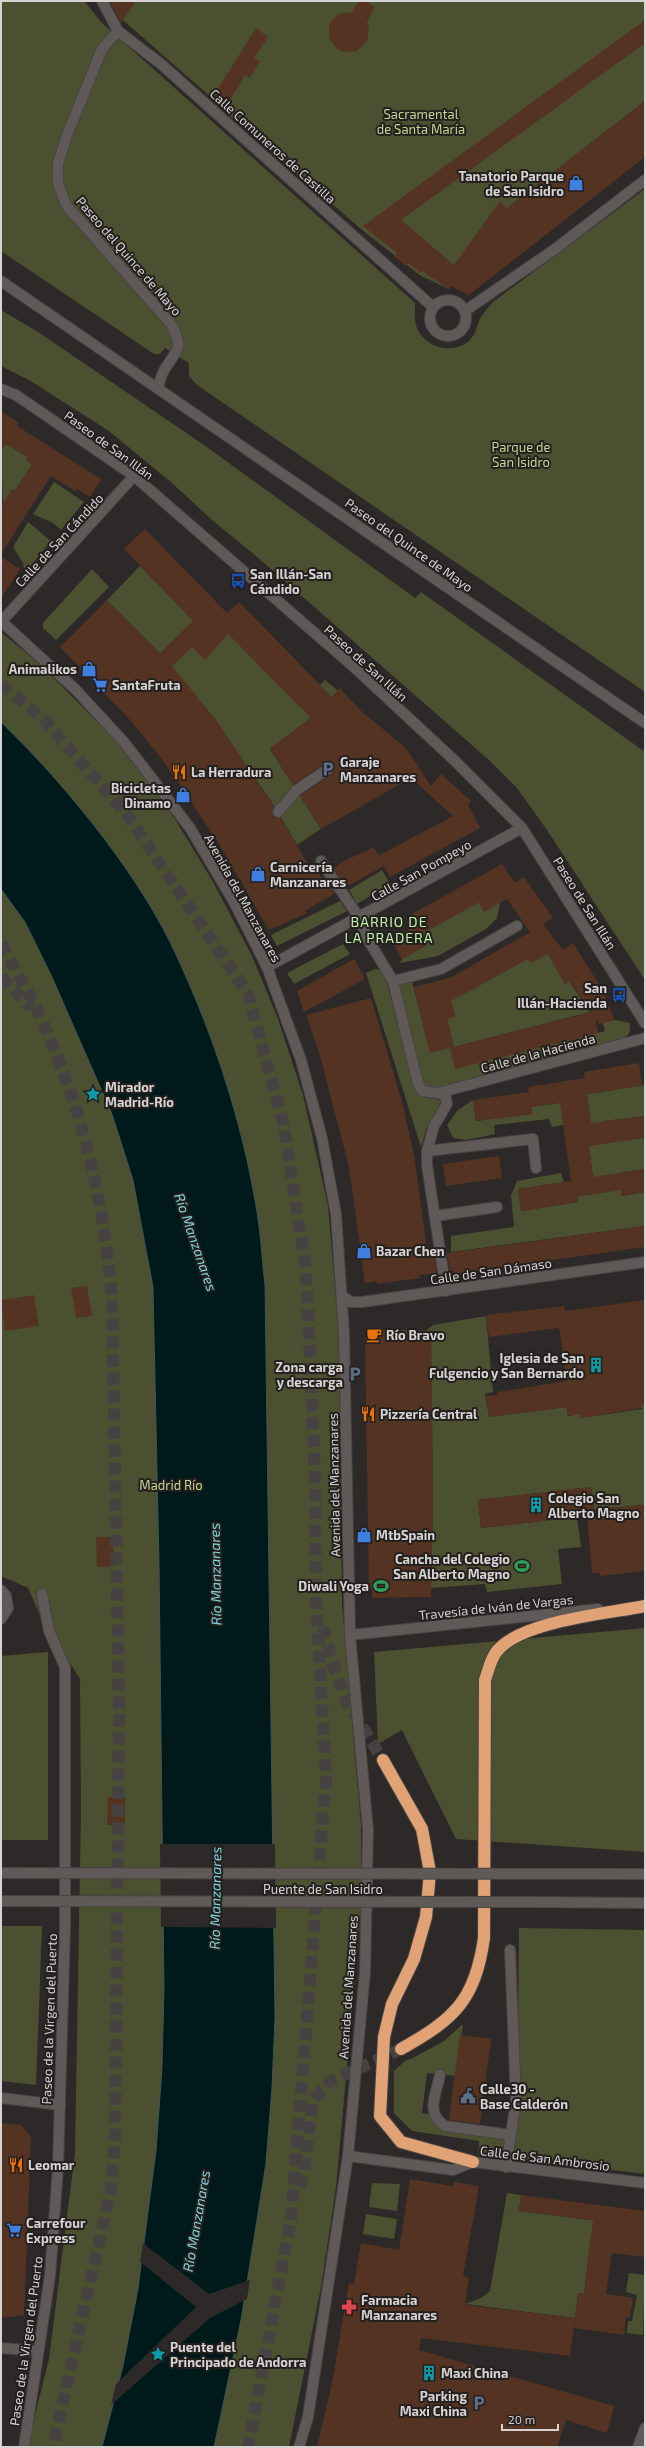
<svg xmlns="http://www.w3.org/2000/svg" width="646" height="2448" viewBox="0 0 646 2448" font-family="'Exo 2',sans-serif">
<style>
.green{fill:#4b5130}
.water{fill:#00191b;stroke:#405152}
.pier{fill:#2d2928}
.building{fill:#543323;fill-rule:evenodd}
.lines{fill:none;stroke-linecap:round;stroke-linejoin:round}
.highway-tunnel{stroke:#464242;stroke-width:12;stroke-dasharray:12 6;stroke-linecap:butt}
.lane-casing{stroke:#474442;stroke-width:12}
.street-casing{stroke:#474442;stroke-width:12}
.secondary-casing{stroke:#474442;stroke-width:12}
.highway-casing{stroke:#474442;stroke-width:14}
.lane{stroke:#5f5a58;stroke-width:10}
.street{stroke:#5f5a58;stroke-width:10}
.secondary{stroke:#5f5a58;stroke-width:10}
.highway{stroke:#e1a276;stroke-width:12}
.secondary-bridge-casing{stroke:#474442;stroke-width:12;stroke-linecap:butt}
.secondary-bridge{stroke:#5f5a58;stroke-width:10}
.labels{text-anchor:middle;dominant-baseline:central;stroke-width:4;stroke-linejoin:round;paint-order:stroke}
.park-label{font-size:13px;fill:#c7d495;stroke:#23201e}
.street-label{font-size:13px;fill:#d6d3d2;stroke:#23201e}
.poi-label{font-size:13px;font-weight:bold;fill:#d6d3d2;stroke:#23201e;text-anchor:start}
.neighbourhood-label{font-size:14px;letter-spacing:1px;fill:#c2f1af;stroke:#23201e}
.water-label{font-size:14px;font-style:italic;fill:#7fd5dd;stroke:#23201e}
</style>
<rect width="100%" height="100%" fill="#2d2928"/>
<g class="green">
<path d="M1,1h83l18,22 313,280c0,8 -1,18 2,25 8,20 36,27 52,13 8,-9 7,-13 11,-22 3,-6 9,-12 13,-17l152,-113v503l-448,-307 -8,-9v-13l-24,-15 -5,6h-6l-153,-103z"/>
<polygon points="110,1 645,1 645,101 507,208 449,289 421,276 367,234 218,106 212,98 117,15"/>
<polygon points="1,310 38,332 204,445 415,598 421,592 645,752 645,980 547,830 517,788 490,761 262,561 212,520 172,483 109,431 29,380 1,366"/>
<polygon points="1,441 28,457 26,460 32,464 15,491 12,489 3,504"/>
<polygon points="54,482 84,502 61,530 53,523 33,514"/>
<polygon points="28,522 51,541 25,573 23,563 13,547"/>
<polygon points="140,566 206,633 218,622 299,706 325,680 338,691 308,720 270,749 321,829 297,845 278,812 215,719 107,600"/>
<polygon points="92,569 109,587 56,640 43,628 43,623"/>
<polygon points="1,632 41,665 125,750 175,819 213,882 252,956 278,1019 303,1095 328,1206 339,1336 342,1605 361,1825 361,1912 336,2187 321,2287 289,2447 27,2447 49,2359 75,2153 81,1810 80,1679 40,1615 28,1588 1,1576"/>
<polygon points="382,870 390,884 357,904 349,890"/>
<polygon points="501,897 497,918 486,929 438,956 400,963 402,959 427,945 421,934 479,902 484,911"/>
<polygon points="340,901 347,911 277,946 271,935"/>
<polygon points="343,944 350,954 294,984 287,973"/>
<polygon points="547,948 590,1012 454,1047 447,1019 455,1016 452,1007 445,1009 438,981 450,978 460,996"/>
<polygon points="375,969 381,970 387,983 414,1087 423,1097 442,1100 426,1130 421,1147 366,973"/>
<path d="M412,981l18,71 20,-4 148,-15 7,-2 -2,-9 12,-2 15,3c0,9 0,13 -9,16l-175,48h-18l-6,-5 -23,-97z"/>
<polygon points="645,1085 645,1116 604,1121 645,1138 645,1169 618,1173 622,1196 645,1192 645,1226 451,1252 451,1236 514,1227 511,1195 517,1181 561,1173 564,1182 518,1189 521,1211 578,1202 575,1180 593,1177 585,1121 552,1127 549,1119 494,1125 495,1134 466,1140 453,1138 447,1125 458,1110 473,1100 476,1121 532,1114 531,1107 588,1099 587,1094"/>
<polygon points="486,1316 493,1392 485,1394 489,1417 567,1407 568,1416 580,1414 580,1418 642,1409 642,1405 645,1405 645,1505 594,1509 591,1487 478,1500 481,1528 577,1517 581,1547 558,1549 562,1584 487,1592 485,1584 431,1588 433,1504 431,1337 427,1337 427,1330 433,1325"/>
<polygon points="645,1628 645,1852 456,1839 402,1730 378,1744 374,1652"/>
<polygon points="48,1652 48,1840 1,1840 1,1656"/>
<polygon points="1,1926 42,1926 36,2085 1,2081"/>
<polygon points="519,1928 645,1930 645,2174 511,2158 518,2040"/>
<polygon points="463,2024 455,2076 427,2073 422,2113 429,2114 433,2122 443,2129 507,2138 504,2158 478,2155 479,2141 412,2131 394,2113 394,2071 406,2060 411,2059 444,2041"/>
<polygon points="372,2183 400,2184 397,2211 369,2207"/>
<polygon points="507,2193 521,2195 519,2211 607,2222 591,2235 584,2294 578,2293 575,2318 465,2304 481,2298 490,2291"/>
<polygon points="366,2214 397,2219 394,2239 363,2234"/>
<polygon points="629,2273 645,2275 643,2335 627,2333 628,2321 632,2321 637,2295 626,2292"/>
</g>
<path class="water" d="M1,722c61,59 131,144 169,220 41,85 72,177 87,270 4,24 5,49 8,73l10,733 -3,69 -6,76 -25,157 -27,127h-112l21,-81 15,-77 18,-138 6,-83 2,-79 -5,-427 -6,-275 -20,-107 -21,-66 -60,-137 -27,-55 -24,-33z"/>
<g class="pier">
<polygon points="160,1844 275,1844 276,1928 161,1927"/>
<polygon points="143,2243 209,2294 250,2280 247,2299 210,2318 111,2405 116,2384 196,2307 140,2262"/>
</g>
<g class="building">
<polygon points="110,1 136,1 121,23"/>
<polygon points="359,1 366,1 375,7 367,22 369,28 367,41 357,51 343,52 337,49 329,38 329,24 338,14 352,12"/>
<polygon points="645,20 645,43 401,220 454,265 500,201 507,208 645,101 645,157 469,295 451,286 449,289 422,271 420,273 409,263 406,266 395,257 397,253 363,226"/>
<polygon points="256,28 268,37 254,58 260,61 250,78 245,75 225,108 212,98"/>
<polygon points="1,411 19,423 17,426 101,479 90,497 77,489 75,491 51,476 1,554 1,506 12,489 15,491 32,464 26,460 28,457 6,444 1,451"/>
<polygon points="145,529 227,613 239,602 332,697 340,688 360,710 406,748 431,786 441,774 471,801 468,805 480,828 390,877 378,856 453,816 411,778 321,829 300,796 332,774 334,766 330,763 325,763 293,785 270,748 311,718 228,634 205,660 192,647 172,666 216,720 274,807 272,811 273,817 281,818 310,868 313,866 321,878 323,876 335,893 305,911 307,913 269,930 218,842 162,759 130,720 60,647 107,600 160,653 193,621 124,549"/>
<polygon points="1,557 20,569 1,598"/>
<polygon points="374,847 384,866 346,887 334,869 342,862"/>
<path d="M502,864l13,19 9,-6 29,41 -10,6 20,26 10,-7 27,43 15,34 -16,4 -4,-6 3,15 -143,36 -5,-21 -20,5 -16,-66 36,-9 80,-46 -23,-33 -23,13 -5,-10 -58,32 6,11 -25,14 -11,-20 25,-13 -6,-11zM548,954l17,31 5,-4 21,31 -137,35 -7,-28 8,-2 -4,-16 77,-42 3,4z"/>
<polygon points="354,959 365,979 304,1012 297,991"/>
<polygon points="371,998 402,1102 414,1155 428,1256 434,1255 437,1273 419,1275 420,1278 377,1284 377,1281 365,1283 349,1167 319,1052 306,1015"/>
<polygon points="639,1063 642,1086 587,1094 591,1123 645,1116 645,1138 589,1146 593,1177 645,1169 645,1192 621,1196 621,1190 577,1197 578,1202 521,1211 518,1189 571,1181 560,1103 531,1107 532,1114 476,1121 473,1100 529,1092 528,1087 585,1078 584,1072"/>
<polygon points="499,1156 502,1178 446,1186 443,1164"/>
<polygon points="645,1226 645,1247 454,1274 453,1270 450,1271 447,1253"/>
<polygon points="87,1286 92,1316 76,1318 71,1288"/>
<polygon points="34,1295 39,1326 5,1331 1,1300"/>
<polygon points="645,1300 645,1405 642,1405 642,1408 580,1418 580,1414 568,1416 567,1407 489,1417 486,1396 498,1395 498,1392 567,1381 559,1328 489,1337 486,1315 564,1306 565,1311"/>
<polygon points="368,1330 427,1330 427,1337 431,1337 433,1504 431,1597 372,1598 372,1589 369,1590 365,1338 368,1338"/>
<polygon points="591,1487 594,1509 645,1505 645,1571 600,1576 599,1573 592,1573 587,1516 481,1528 478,1500"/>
<polygon points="96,1537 113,1537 114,1566 97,1567"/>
<polygon points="108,1797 125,1797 125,1825 107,1825"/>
<polygon points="460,2035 491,2039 480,2124 449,2120"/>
<polygon points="1,2123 21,2125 31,2137 24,2315 1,2318"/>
<polygon points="410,2179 453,2186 454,2182 479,2186 463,2276 469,2278 465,2305 575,2318 570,2356 421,2338 419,2350 614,2406 607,2433 566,2420 557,2447 317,2447 332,2383 349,2283 354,2284 361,2243 399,2250"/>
<polygon points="521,2195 645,2211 645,2257 612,2253 606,2294 633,2298 630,2317 626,2317 624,2335 574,2328 578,2293 584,2294 593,2220 519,2211"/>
</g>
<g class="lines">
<g class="highway-tunnel">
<polyline points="1,684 46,722 128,816 248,994 283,1121 306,1269 315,1480 316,1598 326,1777 291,2219 248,2447"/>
<path d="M1,943c13,25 28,49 40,75 41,90 62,180 71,278l7,414 -4,427 -4,52 -58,258"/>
<polyline points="1,977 32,1008"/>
<polyline points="323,1627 332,1661 346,1701 383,1760"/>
<polyline points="300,2187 304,2168 313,2099 331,2081 401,2049"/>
</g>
<g class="lane-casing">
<g id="lane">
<polyline points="278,812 297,790 328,769"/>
<polyline points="321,861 360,919"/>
<path d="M440,2075c-4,20 -15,38 5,51l66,9"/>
<polyline points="506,2167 516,2101 510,1950"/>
</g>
</g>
<g class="street-casing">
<g id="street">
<polyline points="102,1 118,31 161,64 433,307"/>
<path d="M118,31l-16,18 -35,86 -9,29v19l8,22 105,119c12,22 8,24 -5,43 -4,5 -6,14 -8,21"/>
<circle cx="448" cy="318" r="18"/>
<polyline points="465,311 555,249 645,180"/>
<polyline points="1,389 16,395 134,476 355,668 455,761 522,828 645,1023"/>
<polyline points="1,621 75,689 124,742 190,828 234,902 267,967 301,1060 322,1138 336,1214 344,1333 350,1635 368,1830 365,1972 348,2156 308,2417 299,2447"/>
<polyline points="2,621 134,476"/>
<polyline points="360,919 367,938 393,981 418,1084 423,1091 438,1093 645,1038"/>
<polyline points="267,967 522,828"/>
<polyline points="393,981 441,969 517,926"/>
<polyline points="438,1093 445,1094 447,1104 434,1126 427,1151 427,1165 446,1291"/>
<polyline points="427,1151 533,1139 536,1168"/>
<polyline points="435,1216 497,1207"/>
<polyline points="342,1296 351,1302 362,1302 645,1262"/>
<polyline points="1,1590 6,1596 8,1608 1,1619"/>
<polyline points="350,1635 598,1609"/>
<polyline points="1,2098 60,2105"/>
<polyline points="348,2156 453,2170 473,2162 645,2183"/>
<polyline points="1,2348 38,2351"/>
<polyline points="24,2447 50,2276 58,2167 65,1928 65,1667 49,1631 42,1594"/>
</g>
</g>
<g class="secondary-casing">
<g id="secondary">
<polyline points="1,281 645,723"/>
<polyline points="528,1902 645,1903"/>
<polyline points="638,2447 645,2428"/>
</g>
</g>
<g class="highway-casing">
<g id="highway">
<polyline points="383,1760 422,1829 430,1872 426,1917 414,1959 392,2004 384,2037 380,2116 401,2142 473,2162"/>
<path d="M401,2049c53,-30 74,-48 83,-111l1,-258c3,-9 6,-22 12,-29 25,-30 109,-37 148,-45"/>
</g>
</g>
<use href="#lane" class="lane"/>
<use href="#street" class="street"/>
<use href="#secondary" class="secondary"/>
<use href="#highway" class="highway"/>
<g class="secondary-bridge-casing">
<g id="secondary-bridge">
<polyline points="1,1873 645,1874"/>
<polyline points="1,1901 528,1902"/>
</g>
</g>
<use href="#secondary-bridge" class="secondary-bridge"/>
</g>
<defs>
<g id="shop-bare" transform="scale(1.2)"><path d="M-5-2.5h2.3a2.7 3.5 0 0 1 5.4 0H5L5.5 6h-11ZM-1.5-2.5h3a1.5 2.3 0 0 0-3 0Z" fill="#3f7fe0" stroke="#23201e" stroke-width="2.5" paint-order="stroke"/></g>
<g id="bus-bare" transform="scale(1.2)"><path d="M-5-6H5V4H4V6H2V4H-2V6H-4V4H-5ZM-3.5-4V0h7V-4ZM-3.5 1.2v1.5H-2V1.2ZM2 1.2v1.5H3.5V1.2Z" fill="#1a4fb4" stroke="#23201e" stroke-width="2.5" paint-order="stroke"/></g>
<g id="supermarket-bare" transform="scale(1.2)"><path d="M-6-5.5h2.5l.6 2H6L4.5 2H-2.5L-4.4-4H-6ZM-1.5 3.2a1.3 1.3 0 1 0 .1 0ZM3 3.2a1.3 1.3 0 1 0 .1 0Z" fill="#3f7fe0" stroke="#23201e" stroke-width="2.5" paint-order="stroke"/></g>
<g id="parking-bare" transform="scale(1.2)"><path d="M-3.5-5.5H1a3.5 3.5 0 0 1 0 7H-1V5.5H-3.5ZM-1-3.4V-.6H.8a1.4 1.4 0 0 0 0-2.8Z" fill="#5c6f8a" stroke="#23201e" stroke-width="2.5" paint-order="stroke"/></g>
<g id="restaurant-bare" transform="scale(1.2)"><path d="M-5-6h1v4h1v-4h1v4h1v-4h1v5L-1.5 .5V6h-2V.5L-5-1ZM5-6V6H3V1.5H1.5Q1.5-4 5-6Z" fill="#e8710a" stroke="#23201e" stroke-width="2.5" paint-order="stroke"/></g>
<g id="sight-bare" transform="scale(1.2)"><path d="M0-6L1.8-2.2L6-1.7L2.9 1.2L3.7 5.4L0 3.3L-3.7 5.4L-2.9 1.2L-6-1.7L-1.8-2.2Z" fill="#0f9aa8" stroke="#23201e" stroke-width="2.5" paint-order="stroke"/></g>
<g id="cafe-bare" transform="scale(1.2)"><path d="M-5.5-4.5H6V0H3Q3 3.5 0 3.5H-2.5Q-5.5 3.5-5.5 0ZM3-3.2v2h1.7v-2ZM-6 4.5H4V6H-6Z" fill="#e8710a" stroke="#23201e" stroke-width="2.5" paint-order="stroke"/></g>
<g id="building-bare" transform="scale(1.2)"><path d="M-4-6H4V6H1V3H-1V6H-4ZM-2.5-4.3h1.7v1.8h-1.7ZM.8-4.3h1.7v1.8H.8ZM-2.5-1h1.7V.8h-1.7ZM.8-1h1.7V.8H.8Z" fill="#0f9aa8" stroke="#23201e" stroke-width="2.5" paint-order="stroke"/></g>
<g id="stadium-bare" transform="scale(1.2)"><path d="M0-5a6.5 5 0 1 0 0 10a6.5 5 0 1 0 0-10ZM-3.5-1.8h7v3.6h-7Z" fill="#2e9e5b" stroke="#23201e" stroke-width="2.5" paint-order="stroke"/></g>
<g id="civic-bare" transform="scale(1.2)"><path d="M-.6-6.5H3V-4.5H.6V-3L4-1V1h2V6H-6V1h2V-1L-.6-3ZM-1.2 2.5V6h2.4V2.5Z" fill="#5c6f8a" stroke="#23201e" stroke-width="2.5" paint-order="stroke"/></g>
<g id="pharmacy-bare" transform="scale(1.2)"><path d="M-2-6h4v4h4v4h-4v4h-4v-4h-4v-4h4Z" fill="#e0444e" stroke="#23201e" stroke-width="2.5" paint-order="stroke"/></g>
</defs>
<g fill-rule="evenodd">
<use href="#shop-bare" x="576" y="183"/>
<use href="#bus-bare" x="238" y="581"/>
<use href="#shop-bare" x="89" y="669"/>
<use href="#supermarket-bare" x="100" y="685"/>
<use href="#parking-bare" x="328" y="769"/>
<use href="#restaurant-bare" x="179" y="772"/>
<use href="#shop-bare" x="183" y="795"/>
<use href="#shop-bare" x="258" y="874"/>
<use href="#bus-bare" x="619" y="995"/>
<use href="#sight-bare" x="93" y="1094"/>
<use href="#shop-bare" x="364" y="1251"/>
<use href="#cafe-bare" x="374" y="1335"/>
<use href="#building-bare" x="596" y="1365"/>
<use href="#parking-bare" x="355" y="1374"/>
<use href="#restaurant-bare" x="368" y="1414"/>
<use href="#building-bare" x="536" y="1505"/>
<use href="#shop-bare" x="364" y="1535"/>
<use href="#stadium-bare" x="522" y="1566"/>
<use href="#stadium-bare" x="381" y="1586"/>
<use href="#civic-bare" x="468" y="2096"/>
<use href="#restaurant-bare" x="16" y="2165"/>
<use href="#supermarket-bare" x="14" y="2230"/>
<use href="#pharmacy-bare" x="349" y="2307"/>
<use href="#sight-bare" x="158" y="2354"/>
<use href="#building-bare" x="429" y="2373"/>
<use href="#parking-bare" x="479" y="2403"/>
</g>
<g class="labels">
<g class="park-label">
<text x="421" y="114">Sacramental<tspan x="421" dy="15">de Santa María</tspan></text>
<text x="521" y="447">Parque de<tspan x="521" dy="15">San Isidro</tspan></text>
<text x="171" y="1485">Madrid Río</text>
</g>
<g class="street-label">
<text transform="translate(273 146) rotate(42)">Calle Comuneros de Castilla</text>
<text transform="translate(129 256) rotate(49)">Paseo del Quince de Mayo</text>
<text transform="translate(109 445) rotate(36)">Paseo de San Illán</text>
<text transform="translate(59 540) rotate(-47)">Calle de San Cándido</text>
<text transform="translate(409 545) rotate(35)">Paseo del Quince de Mayo</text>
<text transform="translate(366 663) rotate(42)">Paseo de San Illán</text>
<text transform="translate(421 870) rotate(-29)">Calle San Pompeyo</text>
<text transform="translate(243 898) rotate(61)">Avenida del Manzanares</text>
<text transform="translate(585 903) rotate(58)">Paseo de San Illán</text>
<text transform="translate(538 1053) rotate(-15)">Calle de la Hacienda</text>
<text transform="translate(491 1271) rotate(-8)">Calle de San Dámaso</text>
<text transform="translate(334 1485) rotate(-91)">Avenida del Manzanares</text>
<text transform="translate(496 1607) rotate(-6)">Travesía de Iván de Vargas</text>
<text x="323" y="1889">Puente de San Isidro</text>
<text transform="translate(348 1987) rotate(-86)">Avenida del Manzanares</text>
<text transform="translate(49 2019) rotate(-88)">Paseo de la Virgen del Puerto</text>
<text transform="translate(545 2158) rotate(7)">Calle de San Ambrosio</text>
<text transform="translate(26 2341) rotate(-82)">Paseo de la Virgen del Puerto</text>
</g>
<g class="poi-label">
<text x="564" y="176" text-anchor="end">Tanatorio Parque<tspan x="564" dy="15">de San Isidro</tspan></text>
<text x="250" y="574">San Illán-San<tspan x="250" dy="15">Cándido</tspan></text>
<text x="77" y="669" text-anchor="end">Animalikos</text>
<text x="112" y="685">SantaFruta</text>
<text x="340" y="762">Garaje<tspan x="340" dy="15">Manzanares</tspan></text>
<text x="191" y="772">La Herradura</text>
<text x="171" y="788" text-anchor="end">Bicicletas<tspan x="171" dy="15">Dinamo</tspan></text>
<text x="270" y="867">Carnicería<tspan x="270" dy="15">Manzanares</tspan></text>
<text x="607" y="988" text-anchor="end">San<tspan x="607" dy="15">Illán-Hacienda</tspan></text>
<text x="105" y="1087">Mirador<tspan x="105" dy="15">Madrid-Río</tspan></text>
<text x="376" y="1251">Bazar Chen</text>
<text x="386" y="1335">Río Bravo</text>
<text x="584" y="1358" text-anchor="end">Iglesia de San<tspan x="584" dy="15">Fulgencio y San Bernardo</tspan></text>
<text x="343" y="1367" text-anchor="end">Zona carga<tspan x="343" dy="15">y descarga</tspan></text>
<text x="380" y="1414">Pizzería Central</text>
<text x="548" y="1498">Colegio San<tspan x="548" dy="15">Alberto Magno</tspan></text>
<text x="376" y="1535">MtbSpain</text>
<text x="510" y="1559" text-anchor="end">Cancha del Colegio<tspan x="510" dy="15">San Alberto Magno</tspan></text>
<text x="369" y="1586" text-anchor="end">Diwali Yoga</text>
<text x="480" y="2089">Calle30 -<tspan x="480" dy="15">Base Calderón</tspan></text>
<text x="28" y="2165">Leomar</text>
<text x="26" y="2223">Carrefour<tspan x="26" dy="15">Express</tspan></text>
<text x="361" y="2300">Farmacia<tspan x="361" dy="15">Manzanares</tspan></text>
<text x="170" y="2347">Puente del<tspan x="170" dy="15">Principado de Andorra</tspan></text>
<text x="441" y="2373">Maxi China</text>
<text x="467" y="2396" text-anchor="end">Parking<tspan x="467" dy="15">Maxi China</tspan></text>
</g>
<g class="neighbourhood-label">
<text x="389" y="921">BARRIO DE<tspan x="389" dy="16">LA PRADERA</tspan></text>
</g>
<g class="water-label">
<text transform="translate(196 1242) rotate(71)">Río Manzanares</text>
<text transform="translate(215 1574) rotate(-91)">Río Manzanares</text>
<text transform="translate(215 1898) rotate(-89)">Río Manzanares</text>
<text transform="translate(196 2221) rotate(-80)">Río Manzanares</text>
</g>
</g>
<rect width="646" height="2448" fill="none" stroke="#d6d3d2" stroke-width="4"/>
<path d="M502 2424v6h56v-6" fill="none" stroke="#d6d3d2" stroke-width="2"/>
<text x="508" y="2424" font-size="12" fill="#d6d3d2" stroke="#23201e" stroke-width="3" paint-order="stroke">20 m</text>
</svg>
